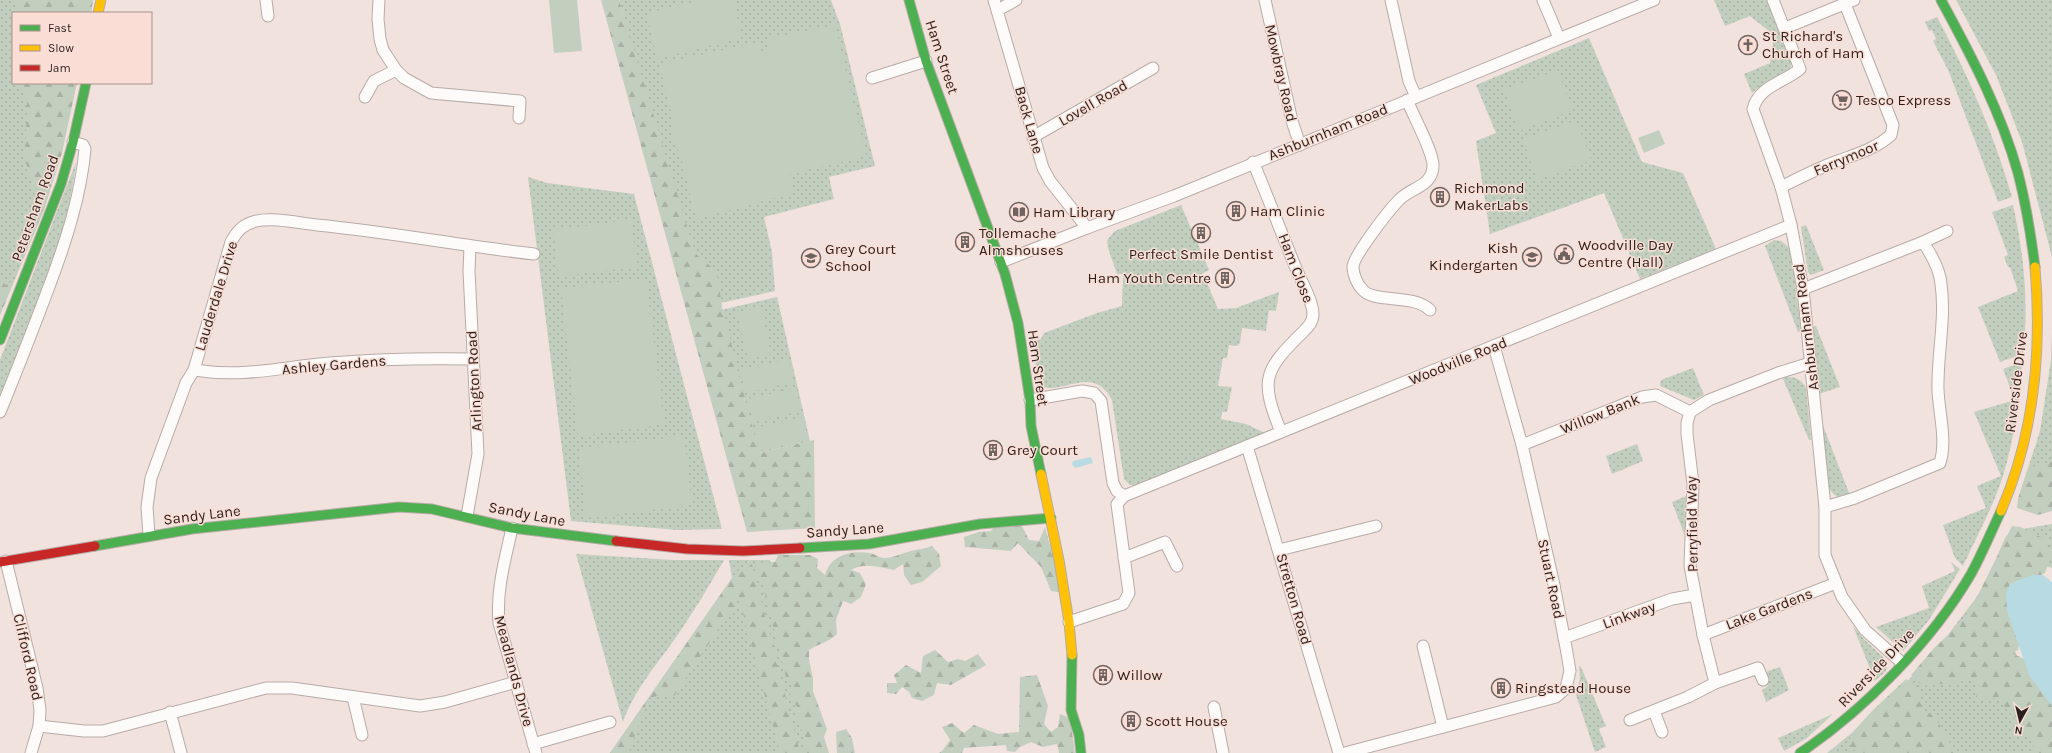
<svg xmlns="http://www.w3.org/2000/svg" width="2052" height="753" viewBox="0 0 2052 753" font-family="Karla,sans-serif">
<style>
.grass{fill:url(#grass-dots)}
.forest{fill:url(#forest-firs)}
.pitch{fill:#c3cfbe}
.water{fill:#b8dae2}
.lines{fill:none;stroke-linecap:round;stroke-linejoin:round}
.street-casing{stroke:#b7aba7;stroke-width:13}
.fast-casing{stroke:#b7aba7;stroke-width:11}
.slow-casing{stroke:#b7aba7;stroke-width:11}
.jam-casing{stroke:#b7aba7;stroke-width:11}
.street{stroke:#fdfbfa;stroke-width:11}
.fast{stroke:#4caf50;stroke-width:9}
.slow{stroke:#ffc107;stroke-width:9}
.jam{stroke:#c62828;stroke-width:9}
.labels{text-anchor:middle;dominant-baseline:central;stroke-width:3;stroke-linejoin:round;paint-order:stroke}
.poi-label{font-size:15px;fill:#291f1c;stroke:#faded5;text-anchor:start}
.street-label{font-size:15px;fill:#291f1c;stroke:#faded5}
</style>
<defs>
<pattern id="grass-dots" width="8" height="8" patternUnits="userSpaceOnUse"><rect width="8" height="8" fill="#c3cfbe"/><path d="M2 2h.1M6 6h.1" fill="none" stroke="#a8b1a3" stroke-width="1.8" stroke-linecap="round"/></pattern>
<pattern id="forest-firs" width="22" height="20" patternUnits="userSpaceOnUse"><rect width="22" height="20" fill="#c3cfbe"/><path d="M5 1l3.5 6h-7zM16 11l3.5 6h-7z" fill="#a8b1a3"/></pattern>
</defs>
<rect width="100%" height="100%" fill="#f2e2dd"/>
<g class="grass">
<polygon points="0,0 93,0 91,13 13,13 13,83 77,83 44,210 0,315"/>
<polygon points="619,0 831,0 840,24 875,166 829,177 834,199 764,217 772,252 775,291 716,304 698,287"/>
<path d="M1714,0h53l25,63c-4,16 -28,17 -40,30l-8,-19 26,-11 4,-28 -24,-19 -25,10z"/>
<polygon points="1956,0 2052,0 2052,257 2022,142 1996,75"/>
<path d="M1937,17c31,58 57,117 75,180l-14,5 -49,-130 -16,-31 3,-2 -4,-9 -3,1 -4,-9z"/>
<polygon points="1589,38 1642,162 1683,173 1716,249 1640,279 1604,193 1490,234 1476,141 1496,133 1476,85"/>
<path d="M76,162c-9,83 -46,160 -76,237v-39z"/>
<polygon points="528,177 547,183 634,194 722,529 677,530 571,521"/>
<path d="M1181,205l28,65 -9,5 7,8 11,26 18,-1 43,-16 -3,19 -7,-1 -3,21 -24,-3 -2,15 -3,3 -8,-1 -2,13h-4l-5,28 14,1 -5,25h-5l-1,7 25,5 19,9 -129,53 -6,-1 -6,-6 -12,-79c-20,-37 -49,-4 -73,-14l-7,-45 9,-2 3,-6 53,-20 25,-7 1,-32h-6l-9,-26 -1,-8 8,-9z"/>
<path d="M2013,205c11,50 16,98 10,149l-23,8 -22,-55 40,-16 -8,-24h-2l-4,-10 4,-2 -16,-43z"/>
<polygon points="1806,225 1824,270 1811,275 1808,272 1801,227"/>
<polygon points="1774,240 1781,241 1791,249 1801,331 1798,332 1765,246"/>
<polygon points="777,297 810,441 754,454 721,310"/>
<polygon points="1816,326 1840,387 1819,394 1813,327"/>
<polygon points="2052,332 2052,488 2018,499 2040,431 2051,360"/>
<path d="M2022,362c-2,39 -8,77 -19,114 -10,31 -26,60 -40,90l-8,-8 -12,-33 43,-17 -9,-22 24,-10 -27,-64 41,-12 -12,-31z"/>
<polygon points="1693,368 1704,395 1694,400 1660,386 1661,380"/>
<path d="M1787,377c9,0 15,3 19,11l5,52h-2l-26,-61z"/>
<path d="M1822,423l29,75c-10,2 -17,-1 -22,-10z"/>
<polygon points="1637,444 1643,461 1612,474 1606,456"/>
<polygon points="1689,495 1688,544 1672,502"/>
<polygon points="2052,524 2052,568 2041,565 1999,606 2052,753 1827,753 1879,711 1934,653 1983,589 2006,536 2022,529"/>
<path d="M576,554l98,6h50c-15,26 -30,51 -47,76 -19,27 -43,54 -54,86z"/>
<polygon points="729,560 770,560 819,753 610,753 732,578"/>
<polygon points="1951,562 1960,569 1929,620 1903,651 1876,627 1929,608 1922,586 1955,571"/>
<polygon points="1853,626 1863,638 1887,661 1885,664 1887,665 1886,671 1875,681"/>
<polygon points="1579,666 1581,667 1606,726 1599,729 1606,747 1595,752 1576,695 1580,678"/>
<path d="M1780,667l9,23 -23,12 -4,-12 6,-4c-2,-6 -3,-9 0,-15z"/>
<polygon points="1833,714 1807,738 1784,751 1778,738"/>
</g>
<g class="forest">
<polygon points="17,0 93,0 91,13 15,13"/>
<polygon points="601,0 619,0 695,253 717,272 722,307 759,453 814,440 815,528 747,532"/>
<polygon points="13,30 13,72 10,51"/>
<polygon points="18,83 77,83 62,153 44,210 38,209 25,159 27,102"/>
<polygon points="0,272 5,285 10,282 13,284 0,315"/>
<polygon points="2052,461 2052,511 2038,515 2017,508 2018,499 2028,468"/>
<polygon points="1021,524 1029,540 1039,541 1045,527 1063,593 1051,591 1041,567 1018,543 1011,551 965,547 964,537 979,532 991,531 995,526"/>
<polygon points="2012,526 2020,527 2047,540 2052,554 2045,573 2032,579 2018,650 2011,653 2029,661 2052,695 2052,753 2029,753 2035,744 1998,698 1976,699 1977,680 1923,686 1911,675 1935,647 1961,623 1980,591"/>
<path d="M932,546l7,8 2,12 -19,16 -11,3 -7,-10 -1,-11 -9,6c-14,-3 -30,-8 -43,0l9,3 6,11 -5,13 -10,7 -8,-3 -7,19 1,14c-8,8 -19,10 -28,16v10l4,18v13l14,38 -3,8 5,16h-24l-4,-30 -5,-6 1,-10 -7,-13 3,-8 -6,-4 -25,-100 -5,-6 -2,-13 20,-1 3,-7h32l8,4 -1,9 8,7c5,-20 26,-25 45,-22 5,1 9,5 14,5 10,0 18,-5 27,-7 8,-2 14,-2 21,-5z"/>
<polygon points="752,564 800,753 780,753 739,598 674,696 662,695 648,698 629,753 610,753 732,578"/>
<polygon points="935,650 948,662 958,659 965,661 978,654 986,665 951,685 937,683 934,695 922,701 912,698 909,692 902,687 896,694 887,693 887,683 897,683 894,675 906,665 921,673 923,656"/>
<polygon points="1037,675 1048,706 1044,724 1051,732 1058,727 1060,714 1070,718 1075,753 1059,753 1057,744 1043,747 1031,742 1020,747 1015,752 1007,751 1006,745 964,748 962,753 939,753 942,751 950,740 942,727 952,723 964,733 974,725 998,734 1019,732 1020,677"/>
<polygon points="1906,679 1917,686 1924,711 1935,717 1956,753 1889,753 1887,751 1859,753 1851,748 1850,735 1872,711"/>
<polygon points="846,729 852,738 855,753 837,753 836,732"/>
</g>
<g class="pitch">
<polygon points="549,0 577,0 582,51 554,53"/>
<polygon points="702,0 734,0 741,38 657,59 647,13"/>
<polygon points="835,25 866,156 790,174 794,193 696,219 680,153 673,141 673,120 659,64 759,42 762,54 769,53 766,39"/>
<polygon points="1558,70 1572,110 1519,131 1504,90"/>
<polygon points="1576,120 1591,160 1537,180 1523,140"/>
<polygon points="1659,130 1665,144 1644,153 1638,138"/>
<polygon points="631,220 637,267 559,276 553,230"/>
<polygon points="646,279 664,424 578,436 561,288"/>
<polygon points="761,307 771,354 748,359 737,313"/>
<polygon points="789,359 794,382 746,393 740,370"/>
<polygon points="796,388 801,411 753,422 747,399"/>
<polygon points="803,417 808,440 759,451 754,428"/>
<polygon points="684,436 692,505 586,518 579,448"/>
</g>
<g class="water">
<polygon points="1091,457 1093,463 1075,468 1072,464 1073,461"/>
<polygon points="2032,575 2043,575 2052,582 2052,706 2029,675 2007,611 2006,593 2010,584"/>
</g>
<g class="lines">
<g class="street-casing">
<g id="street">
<polyline points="266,0 268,16"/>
<polyline points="379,0 378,19 380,39 383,50 396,70 404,78 431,93 520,101 519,118"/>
<polyline points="994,0 1043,168 1050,181 1087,228"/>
<polyline points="1265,0 1292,121 1300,145"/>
<polyline points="1391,0 1409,81 1416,97"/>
<polyline points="1543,0 1559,38"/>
<path d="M1773,0l27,69c-17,14 -41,17 -47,40l28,78 10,38 12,64 22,218v48l17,42 23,33 37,33"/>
<polyline points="998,10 1016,0"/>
<polyline points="1785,28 1854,0"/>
<polyline points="872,78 926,61"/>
<polyline points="365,97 374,81 396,70"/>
<path d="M1407,100c6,15 26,52 26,65 0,22 -22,22 -34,35 -9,9 -46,56 -46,67 0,7 4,17 9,22 11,15 51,4 68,21"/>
<polyline points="1033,137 1153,68"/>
<path d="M1253,162c15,35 28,70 42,104 5,13 18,35 18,48 0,8 -5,13 -10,18 -40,39 -43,48 -22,100"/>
<path d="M1781,187c18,-9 37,-19 57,-26 19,-7 37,-12 53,-26l2,-10 -48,-121"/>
<polyline points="1923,242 1947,231"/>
<polyline points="1001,262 1087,228 1174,196 1654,0"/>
<path d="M1803,289l120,-47c8,12 17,28 18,42 5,35 -4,71 -3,106 1,24 9,50 2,73l-85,35 -30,9"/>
<path d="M194,370c51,8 87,-3 136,-7 48,-4 96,-5 143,-4"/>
<polyline points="1030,400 1082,391 1094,393 1101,401 1113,483 1117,491 1124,496"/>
<path d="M0,412c17,-42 34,-85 50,-128 16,-43 31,-89 35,-135l-2,-4 -10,-3"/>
<polyline points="1690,412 1687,423 1687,434 1693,484 1690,566 1703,635 1715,683"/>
<polyline points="1522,445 1642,397 1656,395 1690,412 1709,400 1778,373 1810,363"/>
<polyline points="1247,446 1339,753"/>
<polyline points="1124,496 1791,225"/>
<polyline points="467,516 478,454 469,271 470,247"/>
<path d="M512,528c-7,32 -16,62 -13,95l37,130"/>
<path d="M149,535l-2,-28 4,-29 35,-95 8,-13 37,-128c6,-11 12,-18 25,-21 18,-4 42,2 61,4 73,7 145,21 217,29"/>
<polyline points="1279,550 1376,526"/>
<polyline points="1124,558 1165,542 1177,566"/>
<polyline points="6,561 37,688 40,710 39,726 31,753"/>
<polyline points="1069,622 1123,604 1129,593 1117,504 1124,496"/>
<polyline points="1703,635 1836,583"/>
<polyline points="1564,638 1672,599 1695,595"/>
<polyline points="1423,646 1443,727"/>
<polyline points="353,697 362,735"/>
<polyline points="1214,707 1223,753"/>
<polyline points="1654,711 1662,732"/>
<polyline points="170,712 181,753"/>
<polyline points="1630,720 1688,697 1715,683 1758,668 1763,680"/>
<polyline points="39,726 84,731 103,731 266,688 292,688 420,706 445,702 516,682"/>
<polyline points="533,744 610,722"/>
<polyline points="1345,753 1556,697 1566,688 1570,671 1567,653 1554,585 1522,445 1494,346"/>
</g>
</g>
<g class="fast-casing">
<g id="fast">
<polyline points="909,0 926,61 1005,274 1018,323 1030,400 1031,426 1041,474"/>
<path d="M1941,0c30,55 60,112 77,173 8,31 13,62 17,94"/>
<polyline points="0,340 61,184 73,142 86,83"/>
<polyline points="95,546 192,529 399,507 432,509 512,528 616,541"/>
<polyline points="800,548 869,544 980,524 1051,518"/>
<polyline points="1072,655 1071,710 1079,735 1081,753"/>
<path d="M1800,753c64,-43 132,-112 171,-179 11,-20 20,-42 30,-63"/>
</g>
</g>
<g class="slow-casing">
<g id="slow">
<polyline points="98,13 101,0"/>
<polyline points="1041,474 1059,560 1069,622 1072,655"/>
<path d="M2001,511c33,-76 41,-162 34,-244"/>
</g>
</g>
<g class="jam-casing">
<g id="jam">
<polyline points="616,541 687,549 743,551 800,548"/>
<polyline points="0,562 95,546"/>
</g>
</g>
<use href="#street" class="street"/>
<use href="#fast" class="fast"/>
<use href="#slow" class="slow"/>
<use href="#jam" class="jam"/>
</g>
<defs>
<g id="church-ring" transform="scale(1)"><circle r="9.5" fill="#faded5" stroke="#6f6360" stroke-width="1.5"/><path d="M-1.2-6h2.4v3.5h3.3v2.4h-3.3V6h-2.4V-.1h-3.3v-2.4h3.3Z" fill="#6f6360"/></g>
<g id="supermarket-ring" transform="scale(1)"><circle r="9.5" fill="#faded5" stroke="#6f6360" stroke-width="1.5"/><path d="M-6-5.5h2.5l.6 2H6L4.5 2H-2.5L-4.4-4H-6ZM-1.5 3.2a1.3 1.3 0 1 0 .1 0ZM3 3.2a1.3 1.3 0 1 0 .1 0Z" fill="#6f6360"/></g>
<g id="building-ring" transform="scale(1)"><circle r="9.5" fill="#faded5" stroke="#6f6360" stroke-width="1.5"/><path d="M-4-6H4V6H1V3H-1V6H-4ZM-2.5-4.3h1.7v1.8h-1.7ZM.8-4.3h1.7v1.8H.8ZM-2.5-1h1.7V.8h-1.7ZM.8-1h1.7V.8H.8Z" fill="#6f6360"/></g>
<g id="library-ring" transform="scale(1)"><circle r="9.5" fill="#faded5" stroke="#6f6360" stroke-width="1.5"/><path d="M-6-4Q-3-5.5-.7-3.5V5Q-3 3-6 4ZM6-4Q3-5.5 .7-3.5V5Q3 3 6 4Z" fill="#6f6360"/></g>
<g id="civic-ring" transform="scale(1)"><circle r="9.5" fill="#faded5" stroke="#6f6360" stroke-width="1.5"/><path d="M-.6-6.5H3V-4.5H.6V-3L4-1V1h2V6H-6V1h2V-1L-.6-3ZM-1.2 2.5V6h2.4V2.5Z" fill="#6f6360"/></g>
<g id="school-ring" transform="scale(1)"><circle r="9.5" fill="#faded5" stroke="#6f6360" stroke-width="1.5"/><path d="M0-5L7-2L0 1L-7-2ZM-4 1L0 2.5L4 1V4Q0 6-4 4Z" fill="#6f6360"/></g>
</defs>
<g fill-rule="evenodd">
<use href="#church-ring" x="1748" y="45"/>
<use href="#supermarket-ring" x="1842" y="100"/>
<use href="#building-ring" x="1440" y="197"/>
<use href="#building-ring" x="1236" y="211"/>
<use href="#library-ring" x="1019" y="212"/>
<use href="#building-ring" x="1201" y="233"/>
<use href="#building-ring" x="965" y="242"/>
<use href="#civic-ring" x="1564" y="254"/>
<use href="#school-ring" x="1532" y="257"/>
<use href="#school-ring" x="811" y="258"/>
<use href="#building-ring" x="1225" y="278"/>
<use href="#building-ring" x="993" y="450"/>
<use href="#building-ring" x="1103" y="675"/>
<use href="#building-ring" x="1501" y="688"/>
<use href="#building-ring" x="1131" y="721"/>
</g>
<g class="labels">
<g class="poi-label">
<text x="1762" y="36">St Richard's<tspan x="1762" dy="17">Church of Ham</tspan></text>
<text x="1856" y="100">Tesco Express</text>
<text x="1454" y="188">Richmond<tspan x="1454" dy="17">MakerLabs</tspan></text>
<text x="1250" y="211">Ham Clinic</text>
<text x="1033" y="212">Ham Library</text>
<text x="979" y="233">Tollemache<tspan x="979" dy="17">Almshouses</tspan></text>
<text x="1578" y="245">Woodville Day<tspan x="1578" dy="17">Centre (Hall)</tspan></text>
<text x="1518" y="248" text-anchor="end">Kish<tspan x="1518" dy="17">Kindergarten</tspan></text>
<text x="825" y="249">Grey Court<tspan x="825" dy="17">School</tspan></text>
<text x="1201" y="254" text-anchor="middle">Perfect Smile Dentist</text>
<text x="1211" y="278" text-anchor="end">Ham Youth Centre</text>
<text x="1007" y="450">Grey Court</text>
<text x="1117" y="675">Willow</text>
<text x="1515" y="688">Ringstead House</text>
<text x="1145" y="721">Scott House</text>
</g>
<g class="street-label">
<text transform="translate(942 57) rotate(72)">Ham Street</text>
<text transform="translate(1281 73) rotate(77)">Mowbray Road</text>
<text transform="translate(1093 103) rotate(-30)">Lovell Road</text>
<text transform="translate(1029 120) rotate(74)">Back Lane</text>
<text transform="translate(1328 132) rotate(-22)">Ashburnham Road</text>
<text transform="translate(1846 158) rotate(-23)">Ferrymoor</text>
<text transform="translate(35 208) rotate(-70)">Petersham Road</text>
<text transform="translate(1296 268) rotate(69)">Ham Close</text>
<text transform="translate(216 296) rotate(-73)">Lauderdale Drive</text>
<text transform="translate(1806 327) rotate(-97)">Ashburnham Road</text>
<text transform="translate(1458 361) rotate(-22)">Woodville Road</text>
<text transform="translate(334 365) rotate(-5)">Ashley Gardens</text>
<text transform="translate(1038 368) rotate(82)">Ham Street</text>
<text transform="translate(474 381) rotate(-93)">Arlington Road</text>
<text transform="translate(2016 382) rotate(-83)">Riverside Drive</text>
<text transform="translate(1600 414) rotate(-22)">Willow Bank</text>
<text transform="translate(527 514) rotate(11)">Sandy Lane</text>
<text transform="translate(202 515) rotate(-7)">Sandy Lane</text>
<text transform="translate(1692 524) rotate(-91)">Perryfield Way</text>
<text transform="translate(845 530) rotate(-4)">Sandy Lane</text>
<text transform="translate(1551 579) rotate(78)">Stuart Road</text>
<text transform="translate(1294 599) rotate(74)">Stretton Road</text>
<text transform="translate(1769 609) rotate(-21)">Lake Gardens</text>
<text transform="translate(1629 615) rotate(-20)">Linkway</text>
<text transform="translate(28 657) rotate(77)">Clifford Road</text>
<text transform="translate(1876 668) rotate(-46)">Riverside Drive</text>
<text transform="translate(514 671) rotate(75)">Meadlands Drive</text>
</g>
</g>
<rect x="12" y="12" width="140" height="72" fill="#faded5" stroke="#a6928b"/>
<rect x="20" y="25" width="20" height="6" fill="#4caf50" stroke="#a6928b"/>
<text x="48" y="32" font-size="12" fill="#291f1c">Fast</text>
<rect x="20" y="45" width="20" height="6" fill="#ffc107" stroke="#a6928b"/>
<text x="48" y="52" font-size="12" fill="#291f1c">Slow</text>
<rect x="20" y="65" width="20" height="6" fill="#c62828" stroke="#a6928b"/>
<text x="48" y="72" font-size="12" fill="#291f1c">Jam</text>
<g transform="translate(2020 721) rotate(188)" stroke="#faded5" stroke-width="3" paint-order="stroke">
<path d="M0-3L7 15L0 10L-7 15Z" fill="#291f1c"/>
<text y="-6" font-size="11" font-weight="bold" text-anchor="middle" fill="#291f1c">N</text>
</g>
</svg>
